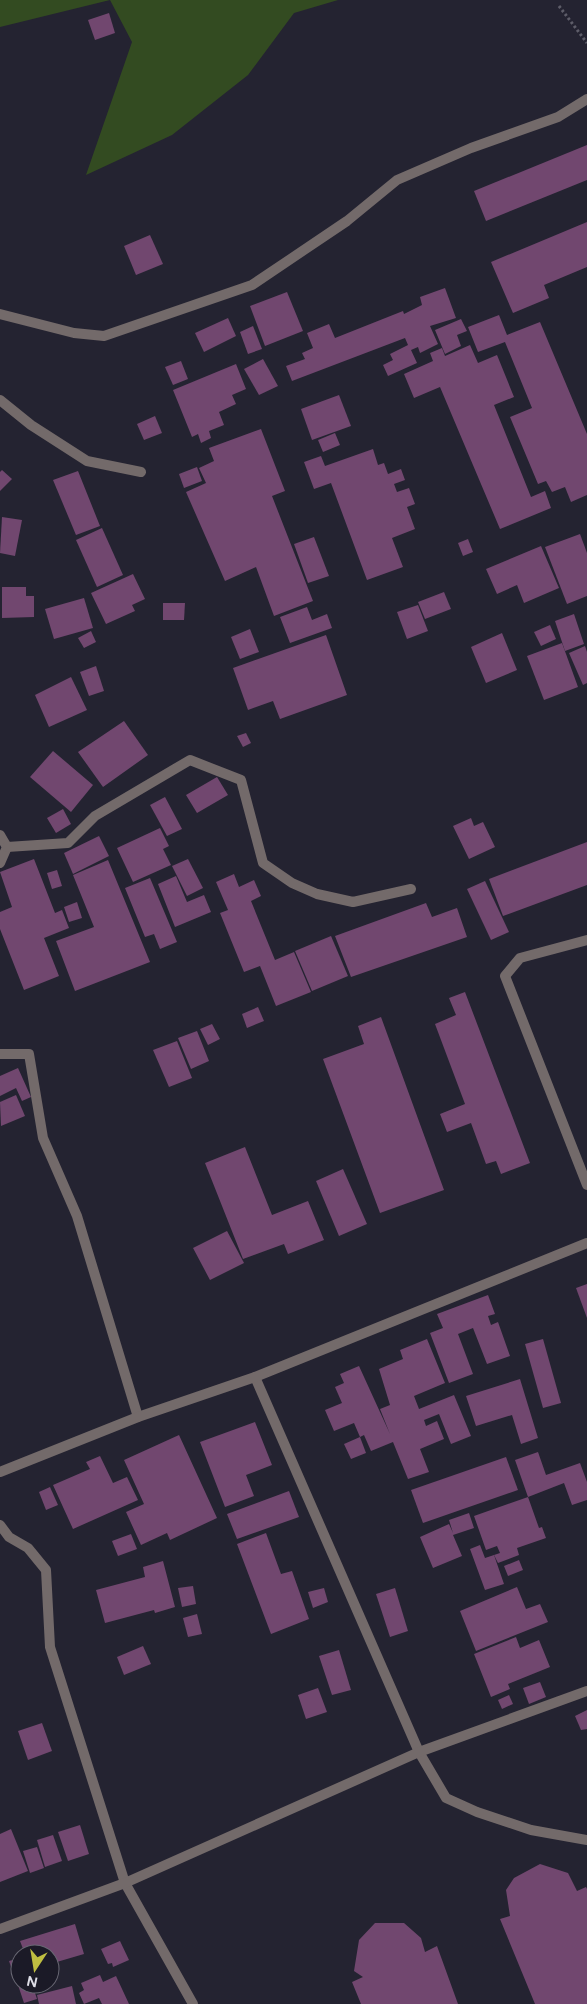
<svg xmlns="http://www.w3.org/2000/svg" width="587" height="2004" viewBox="0 0 587 2004" font-family="Figtree,sans-serif">
<style>
.green{fill:#334b21}
.building{fill:#71476f}
.lines{fill:none;stroke-linecap:round;stroke-linejoin:round}
.path{stroke:#5e5d69;stroke-width:3;stroke-dasharray:2.5 2.5;stroke-linecap:butt}
.lane{stroke:#736a6a;stroke-width:10}
.street{stroke:#736a6a;stroke-width:10}
</style>
<rect width="100%" height="100%" fill="#242331"/>
<polygon class="green" points="0,0 338,0 294,13 248,75 172,135 86,175 132,42 110,0 0,27"/>
<g class="building">
<polygon points="109,13 115,33 95,40 88,20"/>
<polygon points="587,145 587,180 486,221 474,191"/>
<polygon points="587,222 587,267 544,285 549,298 513,313 491,262"/>
<polygon points="150,235 163,264 136,275 124,246"/>
<polygon points="445,288 456,318 430,326 438,344 420,353 418,347 411,350 417,363 388,376 383,365 393,360 390,354 408,345 405,338 292,381 286,366 305,359 302,353 313,348 307,333 329,324 335,338 403,311 404,314 422,305 420,297"/>
<polygon points="287,292 303,331 265,346 250,306"/>
<polygon points="499,315 507,335 540,322 587,434 587,495 571,502 565,487 552,492 546,481 538,484 510,417 532,408 505,342 478,352 468,327"/>
<polygon points="228,318 236,336 204,352 195,333"/>
<polygon points="461,319 467,331 457,335 461,346 445,354 435,330"/>
<polygon points="253,326 262,349 248,354 240,332"/>
<polygon points="470,345 478,363 497,355 514,397 494,405 531,497 545,491 551,508 500,529 440,387 414,398 404,374 433,361 430,353 442,348 445,356"/>
<polygon points="263,359 278,386 259,395 244,369"/>
<polygon points="181,361 188,379 173,385 165,367"/>
<polygon points="236,364 246,389 232,395 236,404 219,412 224,425 209,431 211,438 201,443 198,434 192,437 173,390"/>
<polygon points="339,395 351,426 312,440 301,409"/>
<polygon points="155,416 162,433 144,440 137,424"/>
<polygon points="261,429 285,491 272,496 313,601 274,616 256,567 225,581 186,492 206,483 199,468 214,461 209,448"/>
<polygon points="335,433 340,445 323,452 318,440"/>
<polygon points="373,449 378,465 384,463 388,474 401,469 405,480 394,484 397,492 409,488 415,504 407,507 415,529 392,538 403,567 367,580 331,483 314,489 304,462 321,456 325,466"/>
<polygon points="197,467 202,481 184,488 179,474"/>
<polygon points="2,470 12,479 0,491 0,472"/>
<polygon points="78,471 100,526 76,535 53,480"/>
<polygon points="2,517 22,520 15,556 0,553"/>
<polygon points="102,528 123,575 97,587 76,540"/>
<polygon points="580,534 587,553 587,596 567,604 545,547"/>
<polygon points="314,537 329,576 308,583 294,544"/>
<polygon points="468,539 473,552 463,556 458,543"/>
<polygon points="541,546 559,588 524,603 517,585 497,594 486,569"/>
<polygon points="133,574 145,599 132,605 135,611 106,624 91,593"/>
<polygon points="2,587 26,587 26,596 34,596 34,617 2,618"/>
<polygon points="444,592 451,609 425,619 418,602"/>
<polygon points="84,598 93,628 54,639 45,609"/>
<polygon points="163,603 185,603 184,620 163,620"/>
<polygon points="418,605 428,631 407,639 397,612"/>
<polygon points="307,607 312,620 327,614 332,628 290,643 280,617"/>
<polygon points="574,614 584,644 565,651 555,621"/>
<polygon points="550,625 556,639 541,646 534,632"/>
<polygon points="250,629 259,652 240,659 231,637"/>
<polygon points="91,631 96,642 84,648 78,638"/>
<polygon points="502,633 517,670 486,683 471,647"/>
<polygon points="326,635 347,695 280,719 273,701 248,710 233,668"/>
<polygon points="562,643 578,687 544,700 527,656"/>
<polygon points="585,646 587,652 587,683 583,685 569,653"/>
<polygon points="96,666 104,691 89,696 80,672"/>
<polygon points="71,677 87,710 49,727 35,695"/>
<polygon points="124,721 148,755 103,787 78,752"/>
<polygon points="246,733 251,743 243,747 237,736"/>
<polygon points="53,751 93,785 71,812 30,777"/>
<polygon points="217,777 228,795 197,813 186,795"/>
<polygon points="165,797 182,829 167,836 150,805"/>
<polygon points="63,809 71,824 56,833 47,818"/>
<polygon points="471,818 474,826 483,822 495,847 469,859 453,826"/>
<polygon points="160,828 169,846 163,849 171,865 133,882 117,848"/>
<polygon points="99,836 109,856 73,874 64,853"/>
<polygon points="587,842 587,885 503,916 489,879"/>
<polygon points="34,859 55,913 62,910 69,928 44,938 59,976 24,990 0,929 0,912 12,907 0,872"/>
<polygon points="188,859 203,888 187,896 172,866"/>
<polygon points="108,860 150,962 75,991 56,941 94,927 73,875"/>
<polygon points="57,870 62,886 52,889 47,873"/>
<polygon points="234,874 239,887 254,880 261,896 251,901 275,960 294,952 311,992 276,1006 260,966 244,972 220,913 228,910 216,882"/>
<polygon points="176,876 187,902 204,895 211,912 175,927 158,884"/>
<polygon points="150,878 177,942 160,949 154,934 145,937 125,888"/>
<polygon points="485,881 509,932 491,940 467,889"/>
<polygon points="77,902 82,918 69,922 64,907"/>
<polygon points="426,903 432,917 457,908 467,937 351,977 335,936"/>
<polygon points="331,936 348,976 312,991 295,951"/>
<polygon points="465,992 530,1163 501,1174 496,1161 486,1164 471,1123 447,1132 440,1114 465,1104 435,1024 456,1015 449,998"/>
<polygon points="258,1007 264,1021 247,1028 242,1014"/>
<polygon points="381,1017 444,1190 380,1213 323,1059 364,1044 358,1026"/>
<polygon points="212,1024 220,1039 208,1045 200,1029"/>
<polygon points="197,1031 209,1061 191,1069 178,1038"/>
<polygon points="177,1041 192,1078 169,1087 153,1050"/>
<polygon points="18,1068 31,1097 22,1101 16,1088 0,1096 0,1076"/>
<polygon points="16,1095 25,1116 1,1126 0,1102"/>
<polygon points="245,1147 272,1215 308,1201 324,1240 288,1254 284,1244 243,1259 205,1163"/>
<polygon points="343,1169 367,1224 339,1236 316,1181"/>
<polygon points="227,1231 244,1263 210,1280 193,1248"/>
<polygon points="587,1284 587,1318 576,1288"/>
<polygon points="488,1295 495,1314 488,1316 491,1325 498,1322 510,1356 487,1364 473,1328 458,1334 473,1374 449,1383 430,1333 443,1328 437,1314"/>
<polygon points="427,1339 445,1383 414,1396 419,1409 454,1395 471,1436 451,1444 439,1414 424,1420 426,1426 437,1421 444,1439 420,1449 429,1472 408,1479 393,1442 371,1451 364,1435 360,1437 354,1423 334,1431 325,1410 342,1403 335,1387 344,1383 340,1374 359,1366 390,1434 380,1409 390,1405 379,1369 403,1359 400,1350"/>
<polygon points="543,1339 561,1403 543,1408 525,1344"/>
<polygon points="520,1379 538,1438 521,1444 512,1415 476,1426 466,1396"/>
<polygon points="255,1422 272,1465 246,1475 254,1496 225,1507 200,1442"/>
<polygon points="179,1435 217,1518 170,1540 167,1533 141,1545 126,1512 144,1504 124,1460"/>
<polygon points="360,1437 366,1453 351,1459 344,1444"/>
<polygon points="538,1452 546,1475 580,1463 587,1482 587,1500 572,1505 564,1483 528,1497 539,1528 542,1527 546,1538 517,1548 519,1555 498,1563 494,1555 500,1553 497,1546 486,1550 474,1516 528,1497 515,1460"/>
<polygon points="100,1456 113,1483 127,1477 138,1500 73,1529 53,1485 90,1469 86,1462"/>
<polygon points="506,1457 518,1490 423,1523 411,1490"/>
<polygon points="50,1487 58,1505 46,1510 39,1492"/>
<polygon points="289,1491 299,1517 237,1539 227,1514"/>
<polygon points="469,1513 474,1528 453,1535 462,1556 433,1568 420,1537 449,1524 453,1533 449,1520"/>
<polygon points="266,1533 281,1574 292,1571 309,1619 271,1634 237,1544"/>
<polygon points="131,1534 137,1549 118,1556 112,1541"/>
<polygon points="480,1545 485,1558 494,1555 504,1584 485,1590 470,1549"/>
<polygon points="519,1560 523,1570 508,1576 504,1566"/>
<polygon points="163,1561 175,1607 155,1613 154,1610 105,1623 96,1590 145,1577 143,1567"/>
<polygon points="193,1586 196,1604 182,1607 178,1588"/>
<polygon points="517,1587 526,1609 540,1604 548,1622 476,1651 460,1611"/>
<polygon points="324,1588 328,1602 313,1608 308,1592"/>
<polygon points="395,1588 408,1631 390,1637 376,1594"/>
<polygon points="197,1614 202,1634 188,1637 183,1618"/>
<polygon points="516,1637 520,1648 539,1640 550,1667 508,1684 510,1689 491,1697 474,1654"/>
<polygon points="143,1646 151,1664 124,1675 117,1657"/>
<polygon points="339,1650 351,1690 332,1695 319,1656"/>
<polygon points="540,1682 546,1697 529,1704 523,1688"/>
<polygon points="318,1688 327,1712 306,1719 298,1695"/>
<polygon points="509,1695 513,1704 502,1709 498,1700"/>
<polygon points="587,1710 587,1729 581,1730 575,1716"/>
<polygon points="42,1723 52,1751 28,1760 18,1731"/>
<polygon points="80,1825 89,1854 68,1861 58,1832"/>
<polygon points="11,1829 28,1871 0,1882 0,1834"/>
<polygon points="53,1835 62,1861 45,1867 37,1840"/>
<polygon points="37,1847 44,1868 30,1873 23,1851"/>
<polygon points="540,1864 568,1873 577,1891 586,1887 587,1889 587,2004 535,2004 500,1919 510,1916 506,1890 514,1878"/>
<polygon points="375,1923 404,1923 421,1938 425,1952 437,1946 458,2004 361,2004 352,1982 363,1977 354,1971 359,1940"/>
<polygon points="75,1924 84,1954 50,1964 50,1954 25,1954 20,1941"/>
<polygon points="120,1941 129,1960 113,1967 112,1963 108,1964 101,1949"/>
<polygon points="20,1958 20,1980 16,1981 9,1961"/>
<polygon points="100,1975 103,1982 116,1976 129,2004 102,2004 99,1998 84,2004 79,1993 84,1990 81,1983"/>
<polygon points="32,1984 37,1999 24,2003 18,1985"/>
<polygon points="72,1986 76,2004 39,2004 37,1995"/>
</g>
<g class="lines">
<polyline class="path" points="559,6 587,43"/>
<polyline class="lane" points="419,1752 446,1798 477,1812 531,1830 587,1840"/>
<g class="street">
<polyline points="0,314 74,333 104,336 252,285 347,221 397,180 471,148 558,117 587,99"/>
<polyline points="0,400 31,425 87,461 141,472"/>
<polyline points="0,835 7,847 0,863"/>
<polyline points="7,847 68,843 95,816 190,760 241,780 263,863 292,883 317,894 353,902 411,889"/>
<polyline points="587,940 520,958 505,976 587,1185"/>
<polyline points="0,1054 29,1054 43,1138 77,1216 138,1417"/>
<polyline points="255,1377 419,1752"/>
<polyline points="0,1472 138,1417 255,1377 587,1243"/>
<polyline points="0,1525 9,1537 28,1548 46,1570 50,1647 125,1883 193,2004"/>
<polyline points="0,1929 125,1883 419,1752 587,1691"/>
</g>
</g>
<g transform="translate(35 1969) rotate(192)"><circle r="24" fill="#1b1a27" stroke="#696874"/>
<path d="M0-4L9 19L0 12L-9 19Z" fill="#bfbe41"/>
<text y="-8" font-size="14" font-weight="bold" text-anchor="middle" fill="#dedee7">N</text>
</g>
</svg>
